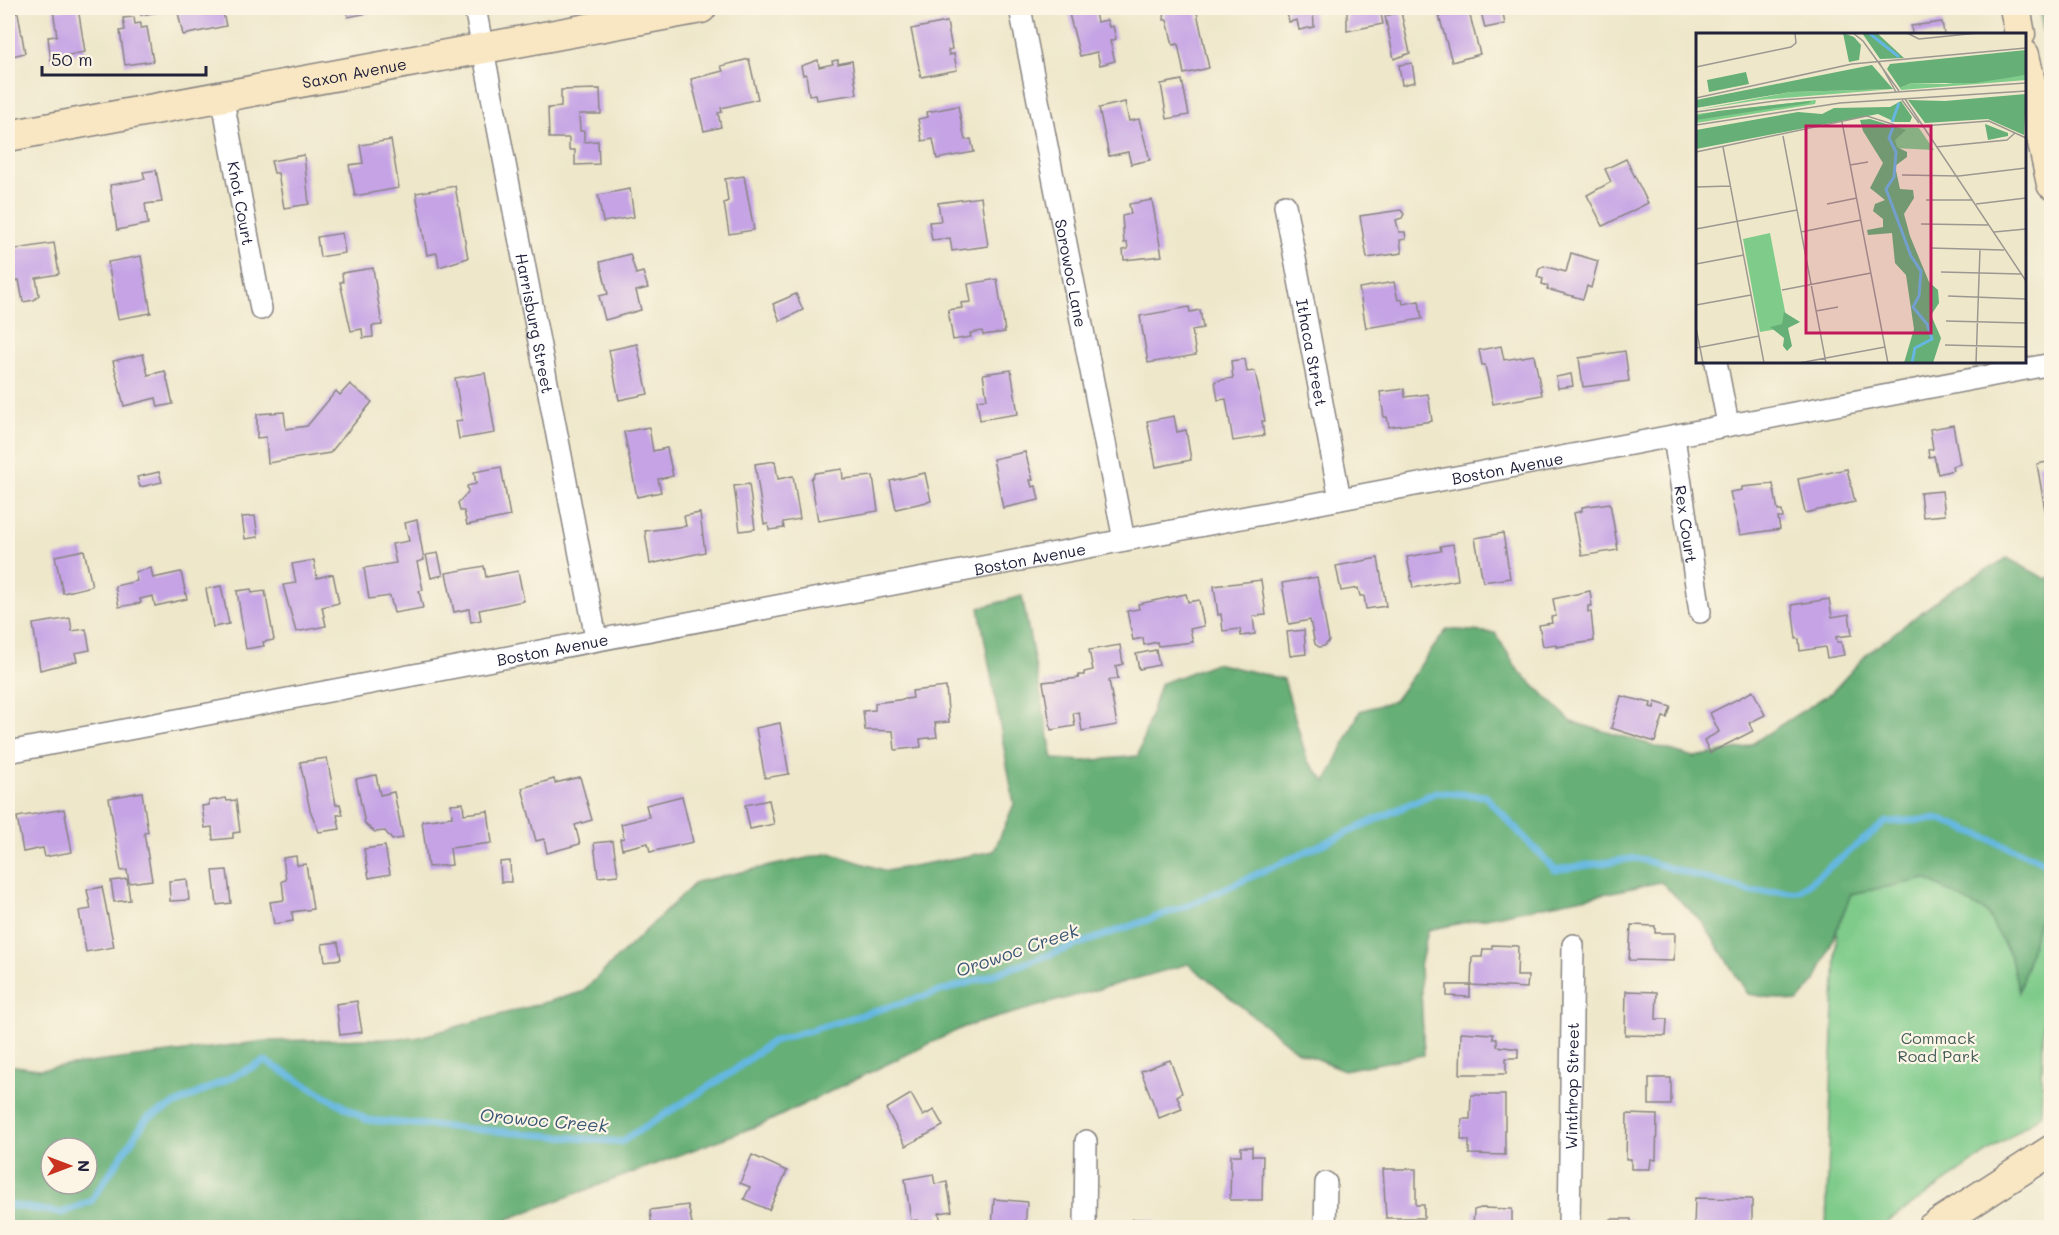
<svg xmlns="http://www.w3.org/2000/svg" width="2059" height="1235" viewBox="0 0 2059 1235" font-family="Mali,sans-serif">
<style>
.green{fill:#7ecb8a;stroke:#507662;stroke-width:1.5}
.forest{fill:#66af76;stroke:#446858;stroke-width:1.5;fill-rule:evenodd}
.lines{fill:none;stroke-linecap:round;stroke-linejoin:round}
.stream{stroke:#65b7e1;stroke-width:7}
.building{fill:#c5a3e5}
.street-casing{stroke:#888482;stroke-width:24}
.secondary-casing{stroke:#888482;stroke-width:33}
.street{stroke:#fff;stroke-width:21}
.secondary{stroke:#f9e7c3;stroke-width:30}
.labels{text-anchor:middle;dominant-baseline:central;stroke-width:4.5;stroke-linejoin:round;paint-order:stroke}
.street-label{font-size:16px;fill:#22223b;stroke:#fcf5e5}
.park-label{font-size:16px;fill:#425d57;stroke:#fcf5e5}
.water-label{font-size:18px;font-style:italic;fill:#395675;stroke:#fcf5e5}
.inset-river{fill:none;stroke:#65b7e1;stroke-width:3}
.inset-road{fill:none;stroke:#9c9891;stroke-width:1.5}
.view{fill:#c2185b;fill-opacity:0.15;stroke:#c2185b;stroke-width:3}
.inset-edge{fill:none;stroke:#22223b;stroke-width:3}
</style>
<rect width="100%" height="100%" fill="#fcf5e5"/>
<filter id="ink" filterUnits="userSpaceOnUse"><feTurbulence type="fractalNoise" baseFrequency=".0167" numOctaves="2"/><feDisplacementMap in="SourceGraphic" scale="12" xChannelSelector="R" yChannelSelector="G"/><feConvolveMatrix kernelMatrix="1 2 1 2 8 2 1 2 1" color-interpolation-filters="sRGB"/></filter>
<filter id="wash" filterUnits="userSpaceOnUse"><feTurbulence type="fractalNoise" baseFrequency=".008" numOctaves="4" result="noise"/><feDisplacementMap in="SourceGraphic" scale="24" xChannelSelector="R" yChannelSelector="G"/><feGaussianBlur stdDeviation="1.35" result="paint"/><feColorMatrix in="noise" values="0 0 0 0 0 0 0 0 0 0 0 0 0 0 0 0 0 1.4 0 .05"/><feComposite in="paint" operator="in"/></filter>
<g filter="url(#wash)">
<rect width="100%" height="100%" fill="#eee7ca"/>
<polygon class="green" points="1839,867 2048,871 2041,1115 1880,1227 1826,1228"/>
<g class="forest">
<polygon points="2039,8 2051,8 2051,73"/>
<path d="M2007,558l39,21 6,-3 -1,302 -32,114 -9,-37 -24,-43 -60,-33 -75,15 -35,87 -19,21 -49,-8 -45,-71 -42,-41 -233,48 -8,37 4,88 -80,15 -47,-19 -109,-87 -224,63 -199,96 -257,96 -5,8h-495v-162l32,4 226,-28 150,-3 166,-46 114,-110 134,-29 56,18 108,-20 20,-47 -35,-196 43,-12 31,163 30,2 55,-5 22,-72 55,-21 69,16 23,81 19,22 34,-71 34,-10 53,-72 48,4 23,37 54,52 122,35 51,-9 87,-56 35,-38 81,-62zM51,1148h36v36h-36z"/>
</g>
<g class="lines">
<polyline class="stream" points="8,1205 62,1213 91,1201 147,1118 265,1061 367,1120 621,1142 732,1072 771,1042 978,980 1187,906 1436,792 1485,796 1555,870 1636,858 1752,892 1799,891 1886,822 1941,819 2047,863 2052,862"/>
</g>
<g id="blocks">
<g class="building">
<polygon points="78,8 85,52 63,56 64,60 51,61 48,37 57,36 53,10"/>
<polygon points="140,8 163,8 163,11 141,15"/>
<polygon points="177,8 222,8 226,26 183,35"/>
<polygon points="346,8 368,8 369,13 348,17"/>
<polygon points="1080,8 1094,8 1097,22 1107,20 1109,27 1113,26 1116,39 1110,41 1115,61 1100,65 1097,52 1080,56 1068,10"/>
<polygon points="1165,8 1196,8 1209,68 1184,74 1178,44 1173,45 1167,20 1164,20"/>
<polygon points="1286,8 1313,8 1314,27 1299,30 1297,20 1289,22"/>
<polygon points="1347,8 1385,8 1386,13 1381,14 1383,24 1347,31"/>
<polygon points="1468,8 1480,54 1452,62 1439,16"/>
<polygon points="1480,8 1502,8 1505,24 1485,28"/>
<polygon points="1401,12 1410,53 1394,59 1385,16"/>
<polygon points="18,13 25,53 8,57 8,15"/>
<polygon points="134,17 135,24 141,23 141,28 147,27 153,61 125,65 120,31 125,30 123,18"/>
<polygon points="947,22 952,49 948,50 949,55 954,54 957,70 921,77 911,29"/>
<polygon points="1942,22 1944,34 1912,34 1911,26"/>
<polygon points="749,59 758,99 721,108 722,112 718,113 721,127 704,131 691,79 723,71 721,66"/>
<polygon points="818,60 819,67 833,64 832,61 838,60 838,64 852,61 857,94 817,100 816,94 809,95 806,74 803,75 801,66"/>
<polygon points="1412,63 1415,82 1402,85 1399,65"/>
<polygon points="1182,80 1189,115 1167,119 1161,84"/>
<polygon points="600,89 601,114 579,114 580,131 584,131 584,142 598,141 599,164 575,165 575,150 569,150 569,138 549,138 548,108 561,107 561,90"/>
<polygon points="1125,102 1129,121 1139,119 1150,160 1131,164 1128,152 1109,156 1099,108"/>
<polygon points="958,106 965,140 971,139 974,152 937,159 933,139 922,141 918,119 928,117 927,112"/>
<polygon points="391,140 399,188 355,196 349,165 363,163 360,145"/>
<polygon points="304,155 309,204 284,208 278,173 274,173 271,161"/>
<polygon points="1626,159 1648,203 1603,226 1587,195 1611,182 1605,169"/>
<polygon points="156,170 162,202 145,204 148,224 117,230 110,185 145,179 143,172"/>
<polygon points="744,176 754,230 729,234 724,203 728,201 725,179"/>
<polygon points="455,186 468,258 439,267 437,253 427,255 416,193"/>
<polygon points="630,189 634,217 603,222 598,195"/>
<polygon points="981,197 988,246 952,251 950,238 932,240 929,222 941,221 938,203"/>
<polygon points="1152,200 1162,256 1124,260 1123,250 1128,249 1127,242 1124,243 1122,216 1131,214 1129,204"/>
<polygon points="1401,210 1404,214 1402,218 1396,220 1399,232 1405,232 1406,239 1400,240 1402,253 1367,258 1360,216"/>
<polygon points="342,233 345,253 320,257 317,237"/>
<polygon points="54,243 59,274 36,278 39,295 34,300 23,302 19,280 15,281 10,250"/>
<polygon points="1571,253 1598,261 1591,288 1587,286 1583,299 1547,289 1548,286 1542,284 1543,279 1537,277 1539,269 1544,266 1566,272"/>
<polygon points="630,254 636,274 643,272 648,288 636,291 641,310 605,320 599,296 608,294 600,262"/>
<polygon points="141,256 151,313 118,319 108,262"/>
<polygon points="373,268 382,325 372,326 373,337 363,338 362,329 351,331 340,282 343,282 342,273"/>
<polygon points="997,279 1005,332 983,335 982,331 970,333 971,337 953,340 948,310 962,308 961,303 971,302 968,284"/>
<polygon points="1394,282 1398,300 1402,299 1403,304 1419,301 1422,319 1366,328 1359,288"/>
<polygon points="796,294 803,310 780,321 773,304"/>
<polygon points="1189,307 1190,312 1200,310 1203,328 1192,330 1196,355 1148,363 1140,316"/>
<polygon points="637,344 648,394 619,400 609,350"/>
<polygon points="1501,346 1504,360 1534,355 1542,395 1493,404 1485,365 1482,365 1479,350"/>
<polygon points="1625,351 1629,381 1583,387 1579,358"/>
<polygon points="143,354 148,375 165,371 173,404 158,407 156,398 124,406 113,361"/>
<polygon points="1245,359 1247,372 1255,371 1265,421 1262,421 1264,436 1233,441 1226,399 1218,400 1215,381 1233,378 1231,361"/>
<polygon points="1011,370 1018,414 980,420 977,400 987,399 983,374"/>
<polygon points="485,373 495,433 459,439 456,421 462,420 455,378"/>
<polygon points="1571,374 1573,386 1558,388 1556,377"/>
<polygon points="350,384 372,402 330,453 268,463 266,437 257,438 257,414 284,412 286,429 307,426 336,391 340,395"/>
<polygon points="1404,389 1405,397 1428,394 1432,421 1389,427 1387,417 1384,417 1380,392"/>
<polygon points="1174,416 1177,432 1186,430 1191,460 1156,467 1147,421"/>
<polygon points="1953,425 1960,464 1952,466 1953,470 1938,474 1934,456 1929,457 1928,450 1933,449 1930,429"/>
<polygon points="649,427 653,451 667,448 673,476 658,479 661,492 637,497 624,432"/>
<polygon points="1025,452 1033,480 1030,480 1032,487 1036,486 1039,500 1003,508 993,459"/>
<polygon points="775,461 778,479 793,476 800,519 783,522 784,528 769,530 768,524 764,524 755,464"/>
<polygon points="2052,461 2052,509 2045,510 2037,464"/>
<polygon points="501,467 510,516 467,525 464,511 460,511 458,503 468,492 467,486 476,484 474,472"/>
<polygon points="842,469 843,479 873,476 878,511 818,521 811,479 815,473"/>
<polygon points="1847,469 1855,502 1805,513 1798,479"/>
<polygon points="159,472 162,482 140,487 137,477"/>
<polygon points="925,473 931,501 896,509 890,481"/>
<polygon points="749,484 755,529 740,531 734,486"/>
<polygon points="1773,484 1778,511 1782,511 1783,518 1778,518 1780,529 1740,535 1730,492 1742,490 1742,487"/>
<polygon points="1942,491 1945,515 1923,517 1920,493"/>
<polygon points="1610,503 1618,550 1582,556 1574,513 1582,511 1582,507"/>
<polygon points="700,513 705,552 650,564 645,531 686,526 684,516"/>
<polygon points="255,516 258,537 245,539 242,517"/>
<polygon points="417,520 424,560 417,562 423,590 419,591 423,608 394,613 390,596 369,599 364,568 396,563 392,544 409,541 405,523"/>
<polygon points="1503,533 1510,578 1483,582 1475,538"/>
<polygon points="1453,544 1458,580 1413,588 1407,557 1441,551 1440,546"/>
<polygon points="84,550 92,586 63,593 55,556"/>
<polygon points="438,553 443,575 431,578 426,555"/>
<polygon points="1378,558 1386,606 1366,609 1364,596 1360,596 1358,588 1341,591 1336,566"/>
<polygon points="314,560 317,578 333,574 339,603 322,607 326,626 296,632 283,585 296,583 292,564"/>
<polygon points="484,566 486,577 518,571 524,601 479,610 481,620 471,622 469,609 454,612 446,573"/>
<polygon points="151,568 153,578 181,572 187,599 155,606 153,596 140,599 141,603 119,607 115,586 137,581 135,572"/>
<polygon points="1317,577 1329,641 1324,646 1319,647 1315,644 1310,620 1289,624 1282,583"/>
<polygon points="1261,580 1266,615 1253,616 1255,634 1241,636 1240,629 1223,631 1221,614 1218,615 1214,586"/>
<polygon points="221,586 229,624 213,627 206,589"/>
<polygon points="251,589 252,593 265,591 274,640 263,642 264,646 246,649 237,591"/>
<polygon points="1590,591 1592,606 1588,606 1588,612 1591,612 1594,641 1556,647 1556,644 1543,646 1539,625 1552,623 1551,617 1556,616 1553,599"/>
<polygon points="1186,594 1188,602 1199,600 1204,626 1190,629 1193,642 1158,646 1157,642 1144,645 1143,638 1133,640 1127,611 1139,609 1138,604"/>
<polygon points="1829,599 1832,617 1849,614 1852,635 1836,637 1837,642 1841,642 1844,655 1827,658 1825,647 1800,651 1799,639 1796,639 1792,605"/>
<polygon points="70,618 72,631 86,629 90,650 75,653 77,661 40,670 33,624"/>
<polygon points="1304,630 1306,654 1290,656 1287,632"/>
<polygon points="1120,645 1123,664 1116,666 1118,679 1109,680 1117,725 1082,731 1079,712 1073,713 1075,726 1051,730 1043,682 1079,678 1078,675 1084,675 1084,672 1093,670 1089,650"/>
<polygon points="1156,650 1159,665 1139,669 1136,654"/>
<polygon points="946,687 949,722 935,723 937,737 920,739 921,747 895,750 893,731 865,730 863,711 875,710 875,703 913,698 912,691"/>
<polygon points="1753,691 1765,715 1749,723 1753,731 1710,753 1704,740 1719,732 1710,713"/>
<polygon points="1621,696 1651,703 1650,707 1654,708 1655,702 1671,707 1667,718 1663,717 1655,742 1611,728"/>
<polygon points="780,723 789,774 765,778 756,728"/>
<polygon points="327,758 336,805 340,804 343,815 337,815 340,829 319,832 310,810 300,762"/>
<polygon points="376,775 380,795 394,792 403,838 392,840 385,831 375,832 365,824 356,779"/>
<polygon points="580,777 592,820 575,825 580,844 547,853 544,839 536,841 522,788 554,779 555,783"/>
<polygon points="142,792 148,832 144,833 152,880 129,883 127,870 121,871 109,798"/>
<polygon points="682,796 693,842 650,852 648,843 622,849 620,839 624,838 621,824 649,817 646,805"/>
<polygon points="226,798 227,801 236,800 240,832 233,833 233,838 213,840 212,827 205,828 202,806 209,805 209,801"/>
<polygon points="769,800 774,824 750,829 745,805"/>
<polygon points="463,803 464,814 488,811 492,843 450,848 452,865 428,867 422,821 452,817 451,804"/>
<polygon points="64,809 72,852 45,857 43,848 23,852 17,817"/>
<polygon points="613,841 618,875 598,877 594,843"/>
<polygon points="385,846 390,874 369,878 364,849"/>
<polygon points="296,856 297,865 306,864 313,909 292,912 293,921 274,924 270,902 284,900 282,881 286,880 283,858"/>
<polygon points="510,861 511,882 501,882 500,862"/>
<polygon points="227,870 231,903 217,905 213,871"/>
<polygon points="127,879 130,900 114,902 111,881"/>
<polygon points="187,879 189,900 170,901 169,881"/>
<polygon points="102,887 114,947 86,952 79,911 91,909 87,890"/>
<polygon points="1631,925 1655,926 1655,933 1675,933 1674,961 1629,960"/>
<polygon points="338,942 341,959 325,961 322,944"/>
<polygon points="1492,945 1518,946 1517,976 1528,976 1527,988 1471,985 1472,957 1482,957 1483,949 1492,949"/>
<polygon points="1447,985 1470,985 1470,997 1447,996"/>
<polygon points="1626,991 1657,992 1656,1019 1667,1019 1666,1036 1625,1035"/>
<polygon points="357,1001 362,1032 340,1035 336,1004"/>
<polygon points="1461,1032 1493,1034 1493,1039 1497,1039 1497,1046 1518,1049 1518,1058 1506,1058 1506,1074 1460,1074"/>
<polygon points="1170,1060 1182,1093 1177,1096 1182,1109 1159,1118 1141,1071"/>
<rect x="1649" y="1078" width="22" height="27"/>
<polygon points="911,1094 923,1116 934,1110 943,1126 906,1146 886,1109"/>
<polygon points="1471,1095 1505,1095 1505,1155 1469,1154 1469,1140 1461,1140 1462,1119 1470,1119"/>
<polygon points="1627,1114 1657,1115 1656,1160 1651,1159 1650,1169 1631,1169 1631,1159 1626,1159"/>
<polygon points="1241,1147 1252,1147 1252,1156 1263,1156 1262,1200 1230,1200 1231,1155 1241,1155"/>
<polygon points="752,1155 787,1171 769,1210 744,1199 750,1187 740,1183"/>
<polygon points="1383,1169 1416,1169 1416,1205 1424,1205 1424,1218 1386,1218"/>
<polygon points="933,1174 935,1184 947,1182 952,1211 939,1213 942,1228 918,1228 917,1220 911,1221 905,1179"/>
<polygon points="1695,1198 1752,1199 1752,1228 1694,1228"/>
<polygon points="994,1199 1027,1202 1025,1228 992,1228"/>
<polygon points="688,1205 693,1228 652,1228 650,1210"/>
<polygon points="1481,1208 1512,1209 1512,1228 1473,1227 1474,1210"/>
<polygon points="1133,1219 1156,1220 1156,1228 1133,1228"/>
<rect x="1611" y="1219" width="20" height="9"/>
</g>
</g>
</g>
<g filter="url(#ink)">
<use href="#blocks" fill-opacity="0" stroke="#888482" stroke-width="1.5"/>
<g class="lines">
<g class="street-casing">
<g id="street">
<path id="s1" d="M475,8l121,630"/>
<path id="s2" d="M1020,8l104,532"/>
<path id="s3" d="M222,95l39,214"/>
<path id="s4" d="M1285,205l55,294"/>
<polyline points="1716,362 1728,424"/>
<path id="s5" d="M1674,437l26,175"/>
<path id="s6" d="M8,752l2044,-388"/>
<polyline points="1085,1228 1086,1141"/>
<polyline points="1325,1228 1326,1183"/>
<path id="s7" d="M1569,1228l4,-283"/>
</g>
</g>
<g class="secondary-casing">
<g id="secondary">
<polyline points="2015,8 2020,34"/>
<polyline points="2024,55 2052,184"/>
<path id="s8" d="M8,136l693,-128"/>
<polyline points="1932,1228 2052,1150"/>
</g>
</g>
<use href="#street" class="street"/>
<use href="#secondary" class="secondary"/>
</g>
</g>
<g class="labels">
<g class="street-label">
<text stroke="none"><textPath href="#s8" startOffset="352">Saxon Avenue</textPath></text>
<text stroke="none"><textPath href="#s3" startOffset="110">Knot Court</textPath></text>
<text stroke="none"><textPath href="#s2" startOffset="270">Sorowoc Lane</textPath></text>
<text stroke="none"><textPath href="#s1" startOffset="321">Harrisburg Street</textPath></text>
<text stroke="none"><textPath href="#s4" startOffset="150">Ithaca Street</textPath></text>
<text stroke="none"><textPath href="#s6" startOffset="1526">Boston Avenue</textPath></text>
<text stroke="none"><textPath href="#s5" startOffset="88">Rex Court</textPath></text>
<text stroke="none"><textPath href="#s6" startOffset="1040">Boston Avenue</textPath></text>
<text stroke="none"><textPath href="#s6" startOffset="554">Boston Avenue</textPath></text>
<text stroke="none"><textPath href="#s7" startOffset="142">Winthrop Street</textPath></text>
</g>
<g class="park-label">
<text x="1938" y="1037">Commack<tspan x="1938" dy="18">Road Park</tspan></text>
</g>
<g class="water-label">
<text transform="translate(1017 950) rotate(-19)">Orowoc Creek</text>
<text transform="translate(544 1120) rotate(5)">Orowoc Creek</text>
</g>
</g>
<g transform="translate(1696 33)">
<rect width="330" height="330" fill="#eee7ca"/>
<path d="M330,42v5l-125,10 -1,-2 11,-5 34,1zM197,56l-134,11 -63,10 95,-18zM120,67l-1,4 -119,19v-9zM198,94l25,1 15,22 -40,-2zM74,200l18,94 -28,5 -17,-93z" fill="#7ecb8a"/>
<path d="M147,0l11,4 7,8 -2,15 -10,2zM166,0h15l27,25 -24,1zM330,17v25l-52,8h-63l-11,5 -13,-19 3,-5zM176,32l21,24 -102,3 -95,16v-8zM50,39l3,12 -40,8 -2,-12zM330,61l-2,41 -36,-16 -63,4 -17,-23 37,1zM115,68l-2,2 -113,17v-4l22,-5zM205,68l11,16 -2,5h-15l-17,-8 -182,35v-19l102,-18 24,2 12,-6 56,-1zM174,86l36,11 -11,10 2,7 10,5v5l-12,9 5,23 13,1 1,8 -10,16 6,22 19,46 9,8 1,13 -8,12 10,23 -8,25h-29l10,-34 -8,-54 -11,-12 -3,-30 -24,2 -1,-5 16,-3v-8l-10,-8 2,-7 10,-4 -15,-12 13,-25 -20,-32 -3,-11zM289,91l23,9v3l-20,4zM88,279l16,10 -12,6 4,18 -5,5 -4,-5 1,-8 -14,-11 12,-3z" fill="#66af76"/>
<path class="inset-river" d="M173,0l30,24M196,89l7,-19M197,94l-4,11 7,14 -2,25 -8,12 25,67 10,15 -2,25 -6,11 14,17 5,15 -17,9 -3,15"/>
<path class="inset-road" d="M157,0l10,8 36,50M211,0l12,6 59,-6M183,29l17,30M0,34l95,-20 5,-4 -1,-10M0,65l156,-34 174,-16M209,66l121,182M206,67l17,23M0,79l86,-12 244,-17M146,89l46,241M0,92l144,-22 186,-12M87,103l43,227M27,114l41,216M240,114l71,-7 8,-7M0,119l171,-36 28,9 27,1 67,-5 37,17M154,132l18,-3M206,142l57,1 67,-8M0,154l35,-1M230,167h47M131,171l30,-6M280,171l50,-6M225,191l67,1M0,196l101,-19M105,199l60,-12M298,199l32,-3M234,215l74,2M0,231l48,-9M245,239l80,2M86,257l89,-17M252,263l78,3M0,272l55,-10M120,278l22,-4M250,288l80,2M0,295l7,35M249,312l81,2M0,315l63,-12M103,330l86,-16M280,330l4,-114"/>
<path class="view" d="M110,93h125v207h-125z"/>
<rect width="330" height="330" class="inset-edge"/>
</g>
<rect width="2059" height="1235" fill="none" stroke="#fcf5e5" stroke-width="30"/>
<g transform="translate(69 1166) rotate(90)"><circle r="28" fill="#fcf5e5" stroke="#a5a1a1" stroke-width="1.5"/>
<path d="M0-4.5L10 22L0 15L-10 22Z" fill="#c8321e"/>
<text y="-9" font-size="16" font-weight="bold" text-anchor="middle" fill="#22223b">N</text>
</g>
<path d="M42 66v9h164v-9" fill="none" stroke="#22223b" stroke-width="3"/>
<text x="51" y="66" font-size="18" fill="#22223b" stroke="#fcf5e5" stroke-width="4.5" paint-order="stroke">50 m</text>
</svg>
